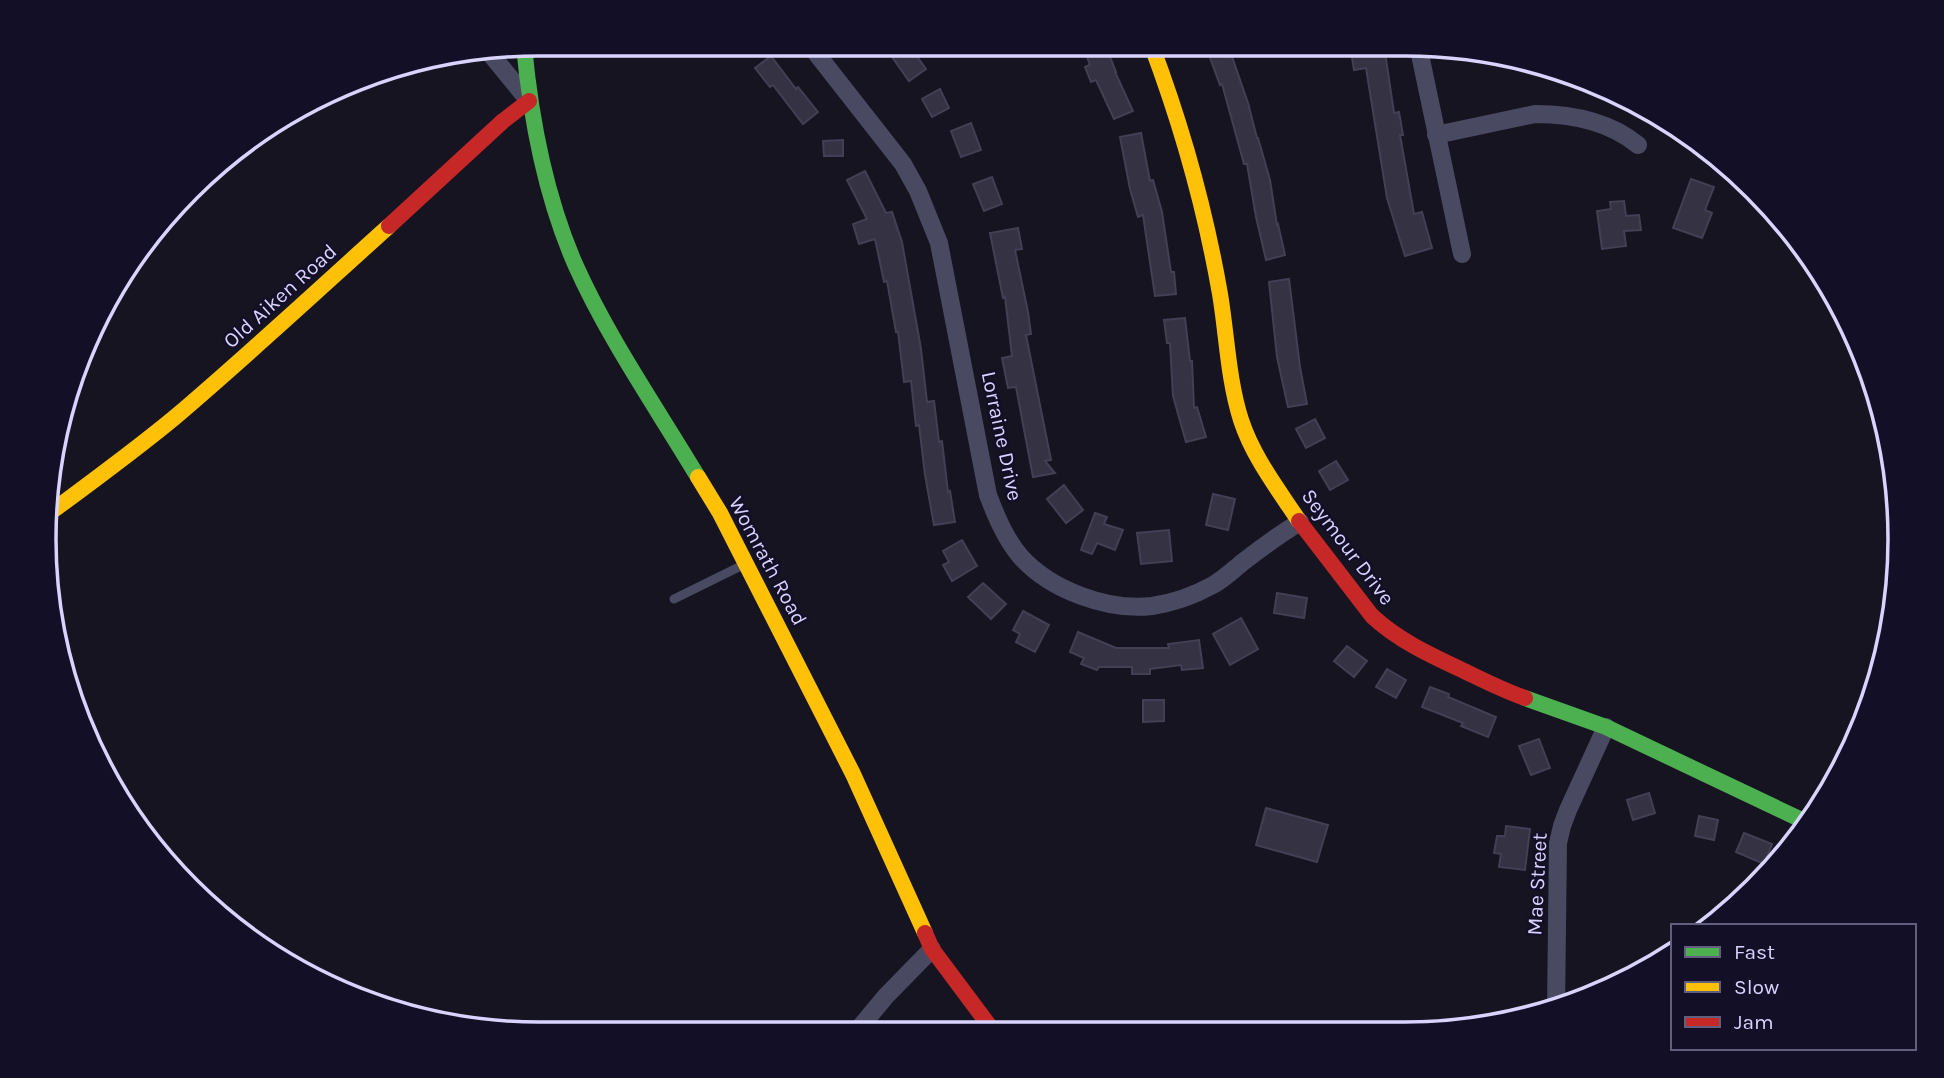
<svg xmlns="http://www.w3.org/2000/svg" width="1944" height="1078" viewBox="0 0 1944 1078" font-family="Karla,sans-serif">
<style>
.building{fill:#343243;stroke:#433f54;stroke-width:2}
.lines{fill:none;stroke-linecap:round;stroke-linejoin:round}
.lane{stroke:#4a4962;stroke-width:9}
.street{stroke:#4a4962;stroke-width:18}
.fast{stroke:#4caf50;stroke-width:16}
.slow{stroke:#ffc107;stroke-width:16}
.jam{stroke:#c62828;stroke-width:16}
.labels{text-anchor:middle;dominant-baseline:central;stroke-width:5;stroke-linejoin:round;paint-order:stroke}
.street-label{font-size:21px;fill:#d9d4ff;stroke:#130f26}
.rim{fill:none;stroke:#d9d4ff;stroke-width:3.5}
</style>
<rect width="100%" height="100%" fill="#161421"/>
<g class="building">
<polygon points="883,44 908,44 926,69 909,81"/>
<polygon points="1102,44 1105,44 1116,72 1115,72 1133,111 1114,119 1096,80 1091,82 1085,67 1090,65 1085,51"/>
<polygon points="1228,45 1248,103 1257,138 1258,138 1270,180 1277,225 1278,224 1285,255 1266,260 1256,217 1247,164 1244,164 1222,84 1220,85 1208,52"/>
<polygon points="1350,45 1384,45 1394,113 1399,112 1403,135 1400,135 1414,214 1422,212 1432,248 1405,256 1387,198 1366,68 1354,70"/>
<polygon points="771,56 796,89 798,87 818,112 803,124 773,85 770,87 755,68"/>
<polygon points="940,89 949,108 932,117 922,99"/>
<polygon points="971,123 981,150 961,157 951,131"/>
<polygon points="1141,133 1150,181 1153,180 1162,212 1171,272 1174,272 1176,294 1155,296 1143,215 1138,217 1130,189 1120,137"/>
<polygon points="843,140 843,156 824,156 823,141"/>
<polygon points="865,171 886,213 892,212 902,242 921,349 927,402 934,401 939,442 942,441 948,492 950,491 955,522 934,525 925,475 919,425 916,426 911,381 904,382 898,332 896,332 887,281 884,282 875,239 859,244 853,224 867,219 847,180"/>
<polygon points="992,177 1002,204 984,211 973,184"/>
<polygon points="1691,179 1714,187 1705,210 1712,213 1702,238 1673,228"/>
<polygon points="1624,201 1626,216 1639,215 1641,230 1624,231 1626,246 1602,249 1597,211 1611,209 1610,202"/>
<polygon points="1018,228 1022,249 1015,250 1028,312 1031,334 1026,335 1051,460 1045,461 1055,473 1033,477 1016,387 1008,388 1002,358 1012,356 1005,297 1003,298 990,233"/>
<polygon points="1289,279 1300,367 1307,404 1288,407 1277,357 1269,282"/>
<polygon points="1185,318 1190,361 1192,361 1194,408 1197,407 1206,437 1186,442 1173,396 1170,343 1167,343 1164,320"/>
<polygon points="1315,419 1325,438 1306,448 1296,429"/>
<polygon points="1336,461 1348,480 1330,490 1319,471"/>
<polygon points="1064,485 1083,510 1066,523 1047,499"/>
<polygon points="1213,494 1235,499 1228,530 1206,525"/>
<polygon points="1095,513 1107,517 1104,524 1123,530 1115,550 1097,543 1092,554 1081,550"/>
<polygon points="1169,530 1172,561 1141,564 1137,533"/>
<polygon points="962,540 977,566 952,581 943,565 949,562 943,551"/>
<polygon points="983,583 1006,604 991,619 968,597"/>
<polygon points="1277,593 1307,598 1304,618 1274,613"/>
<polygon points="1023,611 1049,625 1035,652 1016,642 1020,634 1013,630"/>
<polygon points="1241,618 1258,649 1230,665 1213,634"/>
<polygon points="1078,632 1116,648 1169,648 1168,644 1199,640 1203,668 1182,670 1181,665 1150,669 1150,674 1132,674 1132,667 1099,667 1097,670 1081,664 1084,658 1070,652"/>
<polygon points="1347,646 1367,661 1354,677 1334,661"/>
<polygon points="1387,669 1406,680 1396,698 1376,687"/>
<polygon points="1430,687 1449,694 1448,697 1496,717 1488,737 1461,726 1463,723 1422,707"/>
<polygon points="1143,700 1164,700 1164,721 1143,722"/>
<polygon points="1539,739 1550,768 1531,775 1519,746"/>
<polygon points="1649,793 1655,813 1633,820 1627,800"/>
<polygon points="1266,808 1328,825 1317,862 1256,845"/>
<polygon points="1699,816 1718,820 1714,840 1695,836"/>
<polygon points="1506,826 1530,829 1525,870 1499,867 1501,854 1494,853 1497,836 1505,836"/>
<polygon points="1744,833 1772,844 1764,864 1736,852"/>
</g>
<g class="lines">
<polyline class="lane" points="674,599 745,564"/>
<g class="street">
<path d="M809,44l94,120 15,27 21,52 49,252c8,21 17,43 32,61 30,34 87,55 132,50 20,-3 43,-11 61,-21 11,-6 20,-15 30,-23 18,-14 37,-28 57,-40"/>
<polyline points="1418,45 1462,254"/>
<polyline points="489,52 529,101"/>
<path d="M1436,135l99,-21c37,0 75,8 103,31"/>
<polyline points="1556,1010 1558,843 1562,826 1568,810 1606,727"/>
<polyline points="856,1032 886,996 932,949"/>
</g>
<g class="fast">
<path d="M524,46c7,75 21,149 51,218 33,74 81,143 123,213"/>
<polyline points="1525,698 1606,727 1808,823"/>
</g>
<g class="slow">
<path d="M1151,44c31,82 54,164 69,250 7,42 8,85 21,126 12,37 37,69 58,101"/>
<polyline points="698,477 720,513 853,774 925,933"/>
<path d="M51,512c42,-31 83,-61 123,-94 73,-62 144,-128 215,-192"/>
</g>
<g class="jam">
<polyline points="389,226 503,121 529,101"/>
<path d="M1299,521l73,95c26,24 56,38 88,53 21,10 42,21 65,29"/>
<polyline points="925,933 932,949 994,1032"/>
</g>
</g>
<g class="labels">
<g class="street-label">
<text transform="translate(280 296) rotate(-42)">Old Aiken Road</text>
<text transform="translate(1002 436) rotate(78)">Lorraine Drive</text>
<text transform="translate(1348 547) rotate(53)">Seymour Drive</text>
<text transform="translate(768 561) rotate(62)">Womrath Road</text>
<text transform="translate(1537 884) rotate(-87)">Mae Street</text>
</g>
</g>
<path d="M0 0H1944V1078H0ZM539 56H1405A483 483 0 0 1 1888 539V539A483 483 0 0 1 1405 1022H539A483 483 0 0 1 56 539V539A483 483 0 0 1 539 56Z" fill="#130f26" fill-rule="evenodd"/>
<path class="rim" d="M539 56H1405A483 483 0 0 1 1888 539V539A483 483 0 0 1 1405 1022H539A483 483 0 0 1 56 539V539A483 483 0 0 1 539 56Z"/>
<rect x="1671" y="924" width="245" height="126" fill="#130f26" stroke="#625e7d" stroke-width="2"/>
<rect x="1685" y="947" width="35" height="10" fill="#4caf50" stroke="#625e7d" stroke-width="2"/>
<text x="1734" y="959" font-size="21" fill="#d9d4ff">Fast</text>
<rect x="1685" y="982" width="35" height="10" fill="#ffc107" stroke="#625e7d" stroke-width="2"/>
<text x="1734" y="994" font-size="21" fill="#d9d4ff">Slow</text>
<rect x="1685" y="1017" width="35" height="10" fill="#c62828" stroke="#625e7d" stroke-width="2"/>
<text x="1734" y="1029" font-size="21" fill="#d9d4ff">Jam</text>
</svg>
